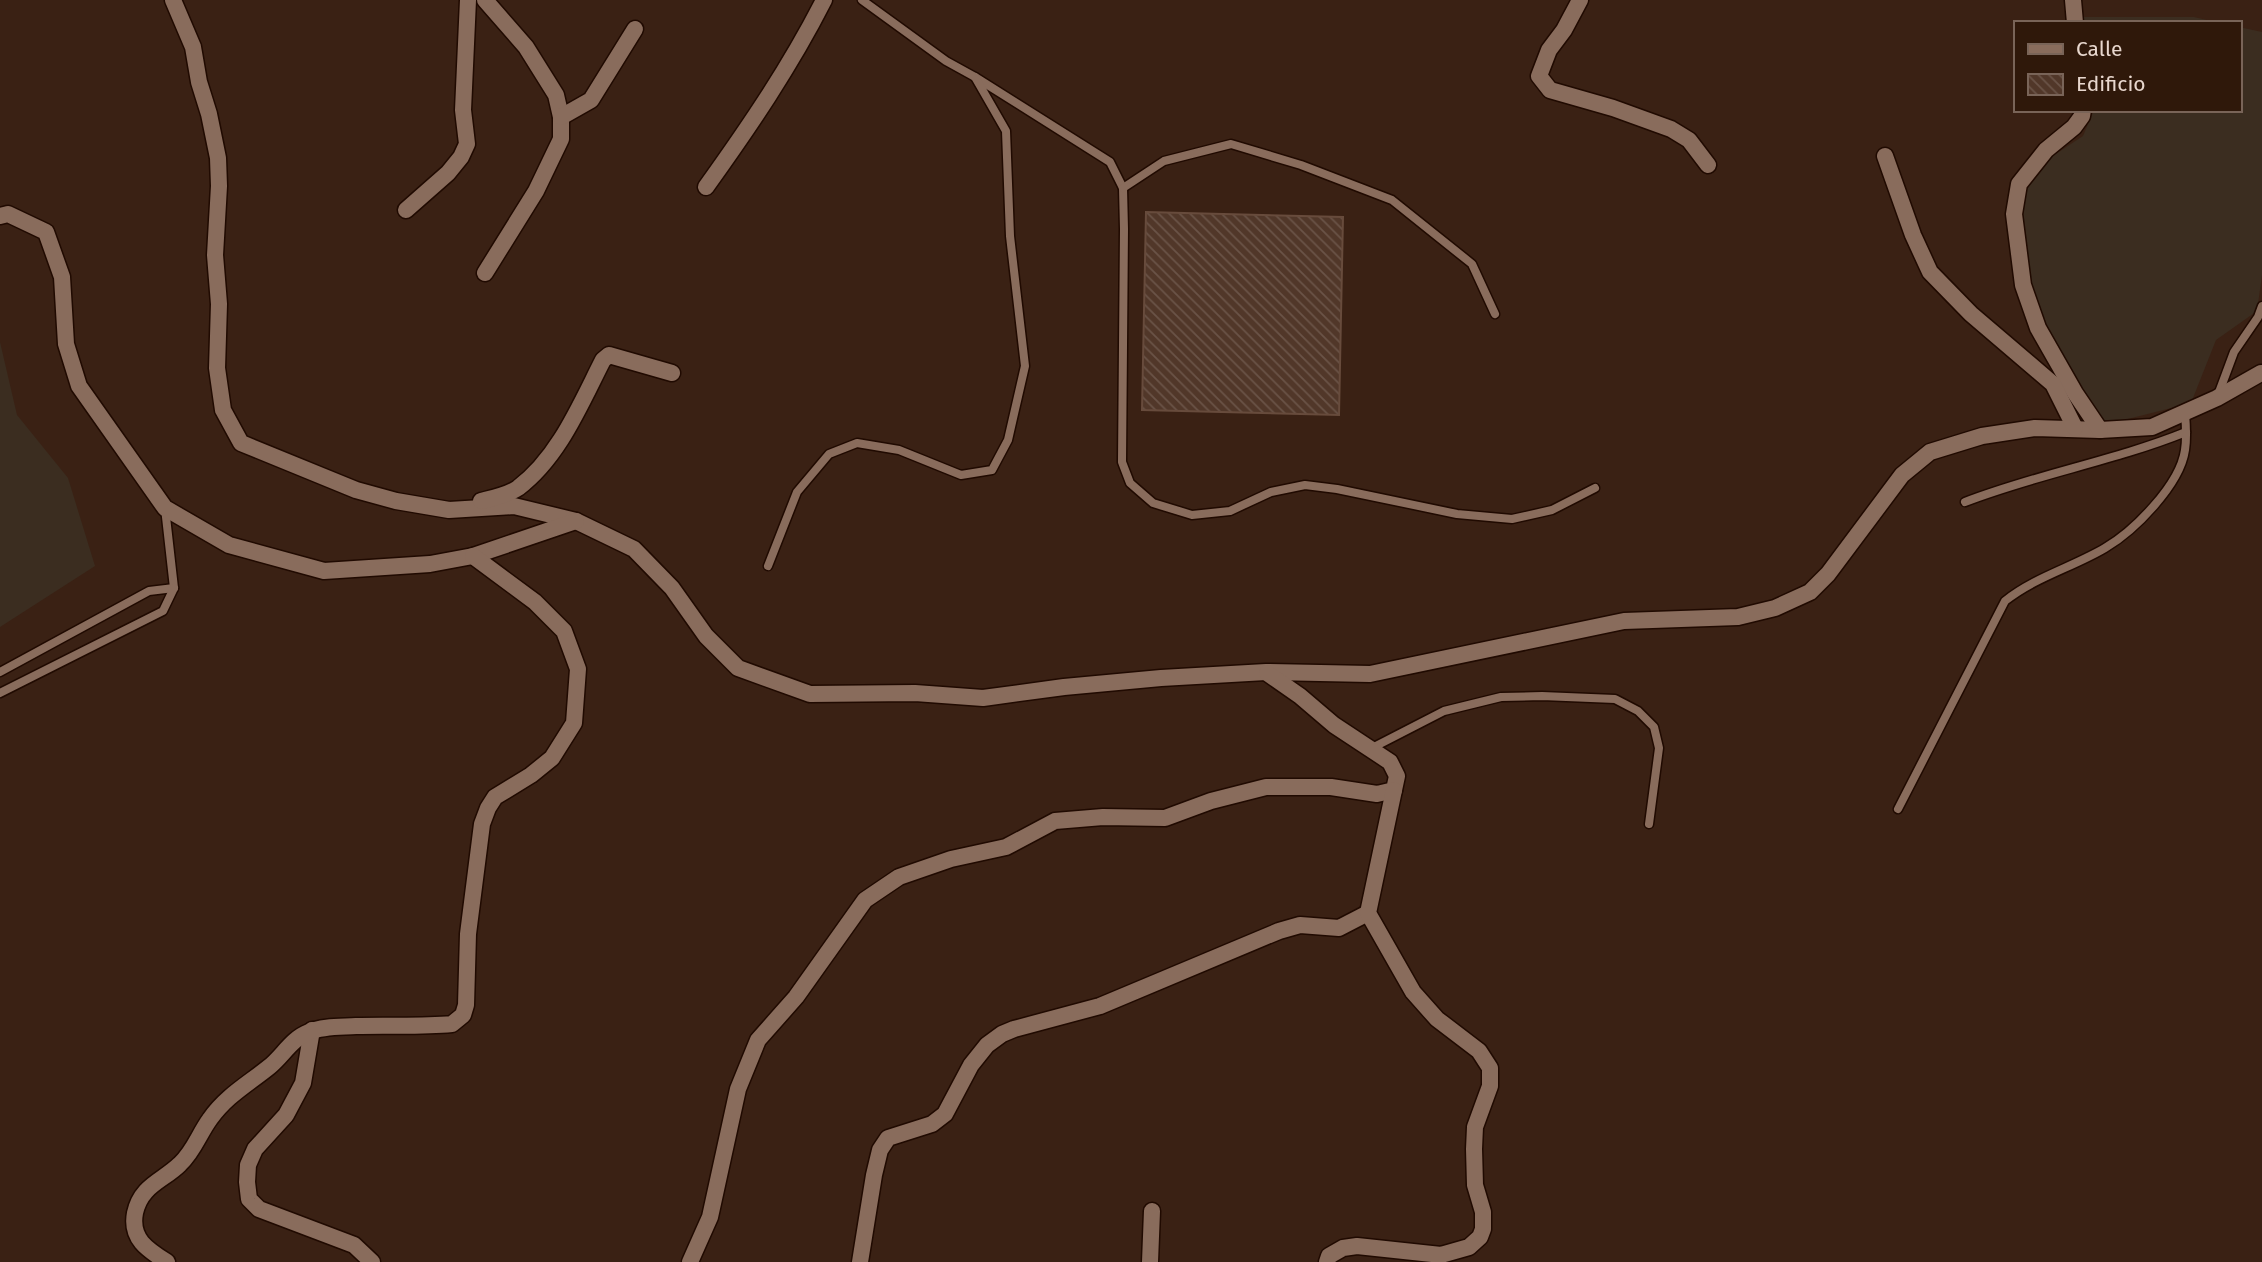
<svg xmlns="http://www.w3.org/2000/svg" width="2262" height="1262" viewBox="0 0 2262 1262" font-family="'Fira Sans',sans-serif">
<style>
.industrial{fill:#3b2d20}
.building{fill:url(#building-back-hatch);stroke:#674b3c;stroke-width:2}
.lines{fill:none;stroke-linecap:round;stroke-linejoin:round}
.service-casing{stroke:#200a01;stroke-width:11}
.minor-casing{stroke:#200a01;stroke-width:19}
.service{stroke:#896c5c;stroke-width:8}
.minor{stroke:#896c5c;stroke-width:16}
</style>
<defs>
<pattern id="building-back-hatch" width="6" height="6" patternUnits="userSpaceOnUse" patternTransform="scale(1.75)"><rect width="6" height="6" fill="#513729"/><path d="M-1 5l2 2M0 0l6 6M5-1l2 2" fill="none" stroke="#6a5347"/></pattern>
</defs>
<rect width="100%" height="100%" fill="#3a2114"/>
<g class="industrial">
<polygon points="2078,17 2194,17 2219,23 2079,23"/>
<polygon points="2239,27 2262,32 2262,275 2257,311 2216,340 2191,403 2116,422 2088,419 2029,304 2014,196 2030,171 2083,136 2094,110 2239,110"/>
<polygon points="0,342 17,415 68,478 95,566 0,627"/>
</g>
<polygon class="building" points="1146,212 1343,217 1339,415 1142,410"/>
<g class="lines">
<g class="service-casing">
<g id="service">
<polyline points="975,77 1110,162 1123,188 1124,229 1122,462 1130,483 1153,503 1192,515 1230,511 1271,492 1305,485 1337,489 1457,514 1512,519 1552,510 1595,488"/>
<polyline points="1123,188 1164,161 1231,144 1301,165 1392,200 1472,264 1495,314"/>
<polyline points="2218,395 2234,352 2258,317 2262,306"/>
<path d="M1965,502c72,-28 149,-41 221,-70"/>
<polyline points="768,566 797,492 829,454 857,443 899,450 961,475 992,470 1008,440 1025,366 1010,236 1006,131 975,77 946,61 862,0"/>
<polyline points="0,672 149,591 174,588 165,508"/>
<polyline points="0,693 163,611 174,588"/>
<polyline points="1372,748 1444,711 1501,697 1542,696 1615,699 1638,711 1654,727 1659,748 1649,824"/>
<path d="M1898,809l107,-208c30,-24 68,-34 100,-53 29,-17 75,-63 80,-98 2,-12 1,-25 0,-37"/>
</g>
</g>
<g class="minor-casing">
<g id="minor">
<polyline points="173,0 193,47 199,82 209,114 218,158 219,186 215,255 219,304 217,368 223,410 241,443 356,490 396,501 449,510 514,506 576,521 634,549 672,588 706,636 738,668 810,694 915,693 983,698 1064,687 1161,678 1266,672 1370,674 1624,621 1738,617 1775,608 1810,592 1828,574 1902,475 1930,452 1982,436 2035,428 2100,430 2152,427 2217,398 2261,373"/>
<polyline points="485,0 526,47 556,95 561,117 561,139 536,191 485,273"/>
<polyline points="1580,0 1564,30 1549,50 1539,76 1550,90 1613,108 1671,129 1689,140 1708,165"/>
<polyline points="2073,0 2075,23"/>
<polyline points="2083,110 2082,116 2074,127 2046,150 2019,184 2014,214 2023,285 2038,328 2075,393 2100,430"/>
<polyline points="561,117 591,100 635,29"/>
<polyline points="1885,156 1913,235 1930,272 1971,314 2053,384 2075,428"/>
<path d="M706,187c43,-60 84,-120 118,-187"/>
<polyline points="406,210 448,173 461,157 467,144 463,110 468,0"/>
<polyline points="0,216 8,214 46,232 62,277 66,344 79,386 165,508 229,545 324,571 430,564 473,556 576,521"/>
<path d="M481,501c12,-3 27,-6 37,-13 41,-31 62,-83 85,-128l6,-5 63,18"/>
<polyline points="312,1030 303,1083 286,1115 255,1149 248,1165 247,1182 249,1199 259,1209 354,1245 372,1262"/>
<path d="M167,1262c-19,-12 -37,-23 -32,-49 6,-28 28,-32 45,-49 14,-13 19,-30 30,-45 16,-23 38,-35 59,-52 14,-11 22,-28 40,-35 14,-6 32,-5 47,-6 32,-1 64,1 96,-2l11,-9 3,-10 2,-71 14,-110 6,-16 7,-11 36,-22 21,-17 22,-35 4,-54 -14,-38 -29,-29 -62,-46"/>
<polyline points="690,1262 710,1217 738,1089 758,1040 796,997 865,900 899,877 951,859 1006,847 1055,821 1103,817 1165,818 1211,801 1266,787 1331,787 1377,794 1394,790 1397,776 1390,762 1334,725 1300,696 1267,673"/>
<polyline points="860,1262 874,1175 880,1150 888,1138 932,1124 945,1114 971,1065 987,1045 1002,1034 1014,1029 1100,1006 1279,931 1300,925 1339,928 1368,913"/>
<polyline points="1150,1262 1152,1211"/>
<polyline points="1327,1262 1329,1256 1343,1248 1357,1246 1441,1255 1469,1247 1480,1237 1483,1229 1483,1212 1475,1185 1474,1149 1475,1127 1490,1086 1490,1068 1479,1051 1437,1019 1413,992 1368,913 1394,790"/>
</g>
</g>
<use href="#service" class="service"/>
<use href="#minor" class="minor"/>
</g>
<rect x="2014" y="21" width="228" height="91" fill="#2f180a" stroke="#796458" stroke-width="2"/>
<rect x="2028" y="44" width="35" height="10" fill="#896c5c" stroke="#796458" stroke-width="2"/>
<text x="2076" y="56" font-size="21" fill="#e8d7ce">Calle</text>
<rect x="2028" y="74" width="35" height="21" fill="url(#building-back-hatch)" stroke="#796458" stroke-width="2"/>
<text x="2076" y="91" font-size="21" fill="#e8d7ce">Edificio</text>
</svg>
